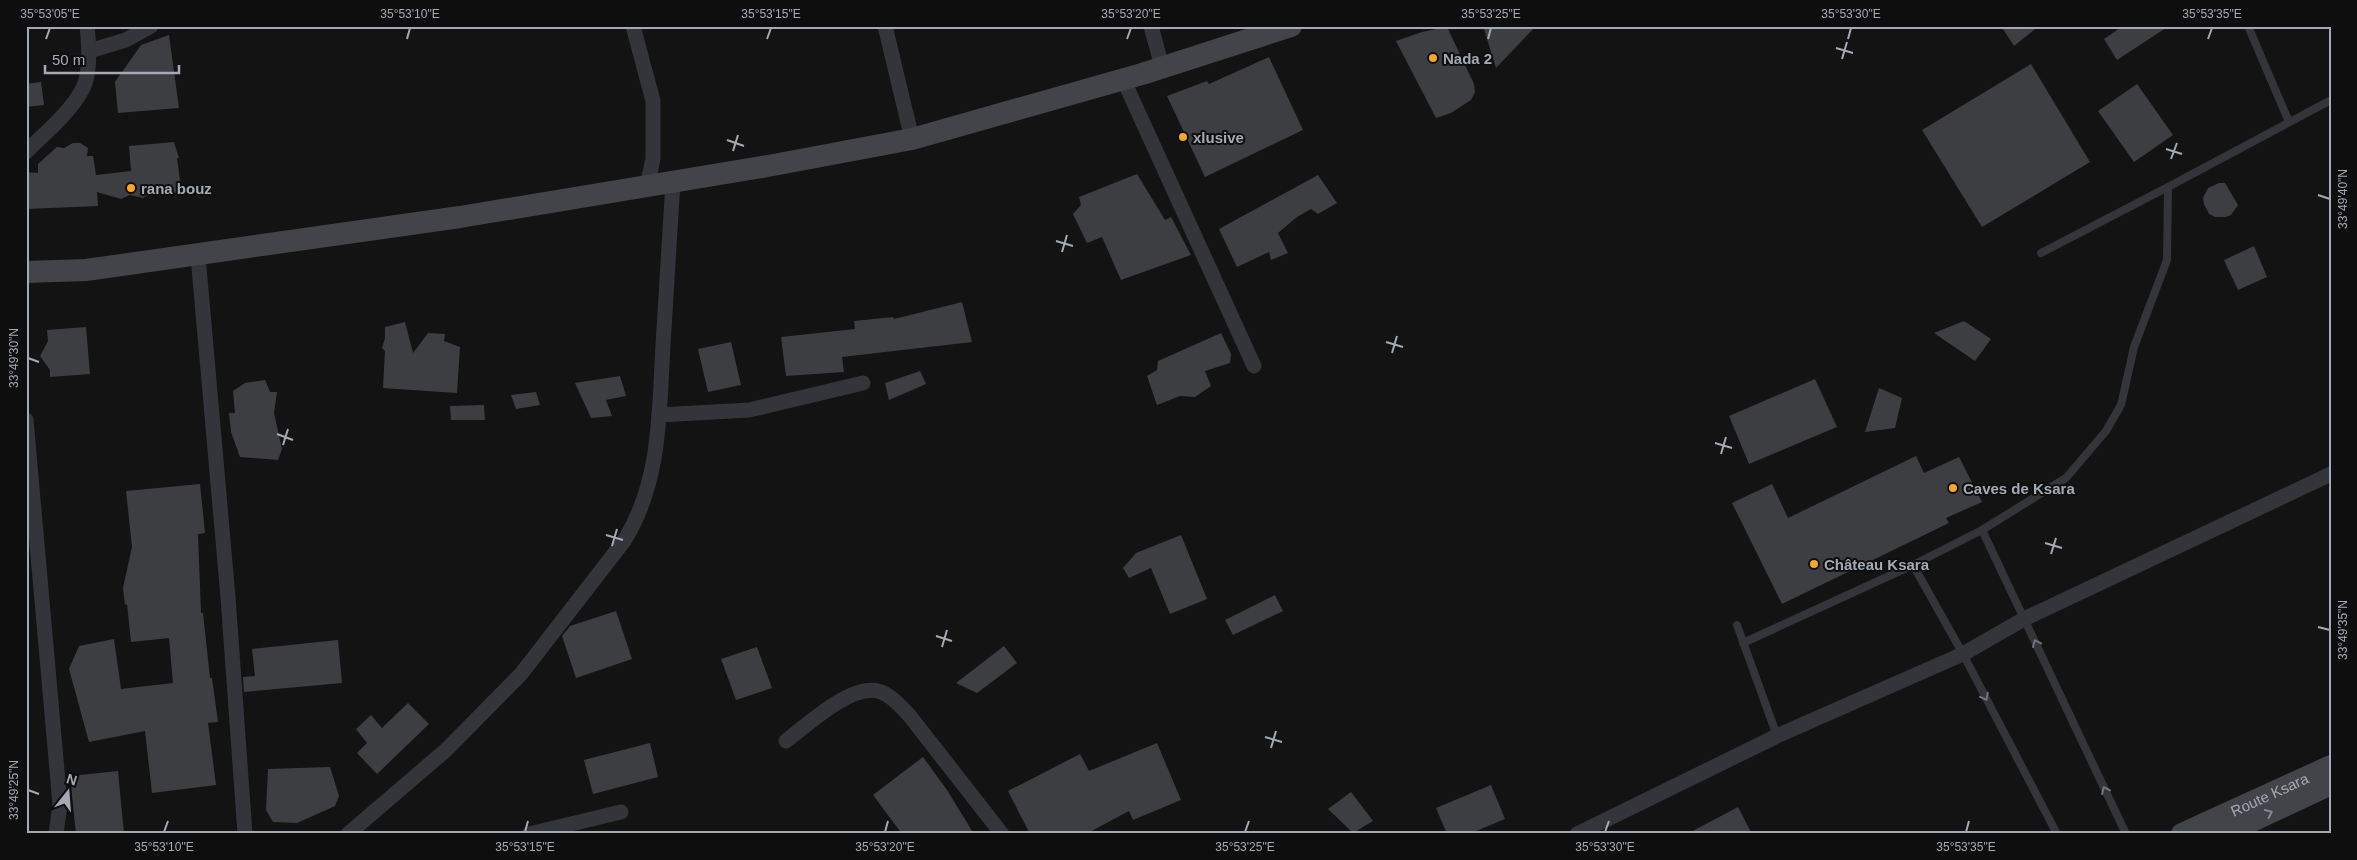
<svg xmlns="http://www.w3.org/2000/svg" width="2357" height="860" viewBox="0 0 2357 860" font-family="Arial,sans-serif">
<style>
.building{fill:#3d3e42}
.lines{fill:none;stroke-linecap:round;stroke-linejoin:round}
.lane{stroke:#34353a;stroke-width:8}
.street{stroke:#34353a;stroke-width:15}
.secondary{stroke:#42444a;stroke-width:22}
.oneway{stroke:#72757e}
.oneway2{stroke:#828690}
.ticks{fill:none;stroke:#a4aab5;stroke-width:2}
.poi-dot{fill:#f8a727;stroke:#0e0e0f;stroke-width:2}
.labels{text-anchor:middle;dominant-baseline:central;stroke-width:4;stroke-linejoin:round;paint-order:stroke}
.poi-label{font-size:15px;font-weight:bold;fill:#a4aab5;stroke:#0e0e0f;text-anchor:start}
.street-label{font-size:15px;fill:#a4aab5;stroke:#0e0e0f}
.neatline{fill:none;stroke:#a4aab5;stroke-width:2}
.ticks-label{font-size:12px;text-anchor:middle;fill:#a4aab5}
</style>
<rect width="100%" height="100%" fill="#131314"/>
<g class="building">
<polygon points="1483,26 1536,26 1496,68"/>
<polygon points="2001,26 2039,26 2014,46"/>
<polygon points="2123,26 2169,26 2117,60 2104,39"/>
<polygon points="1447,27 1474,84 1475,92 1471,100 1451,113 1436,118 1396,41 1422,32"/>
<polygon points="169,35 179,108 118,113 115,82 141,45"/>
<polygon points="1269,57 1303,130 1205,177 1167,96 1207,81 1209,84"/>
<polygon points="2031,64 2090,162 1982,227 1922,130"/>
<polygon points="41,82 44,105 26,107 26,84"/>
<polygon points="2137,84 2173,135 2134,162 2098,111"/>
<polygon points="174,142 179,158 177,158 182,195 171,192 168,195 159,196 151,193 143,198 130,195 121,199 97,192 98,206 26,209 26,172 38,173 38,164 57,147 64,148 73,143 80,143 88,148 87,156 93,156 96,175 131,171 129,146"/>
<polygon points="1137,174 1165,220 1171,217 1191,255 1121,280 1102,237 1087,243 1073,214 1081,205 1079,197"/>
<polygon points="1318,175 1337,203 1318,214 1311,209 1297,217 1278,233 1288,253 1271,260 1269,252 1237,267 1219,229"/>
<polygon points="2219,183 2225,183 2238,205 2231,215 2226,217 2215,217 2209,214 2204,204 2203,198 2208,188"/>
<polygon points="2254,246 2267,277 2238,290 2224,260"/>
<polygon points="962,302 972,342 842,357 844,372 786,376 781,337 855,329 854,321 893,317 894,319"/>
<polygon points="1964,321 1991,339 1975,361 1934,333"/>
<polygon points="405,322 413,353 428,333 445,334 444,341 460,347 457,393 383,388 385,351 382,348 385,338 385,327"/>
<polygon points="86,327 90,374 50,377 50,370 40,356 48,341 47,330"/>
<polygon points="1221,333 1231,354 1230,363 1205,371 1211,386 1195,397 1180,396 1157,405 1147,376 1157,370 1158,361"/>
<polygon points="731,342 741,385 708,392 698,349"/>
<polygon points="920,371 926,384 889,400 885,383"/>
<polygon points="620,376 626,396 606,400 612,416 591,418 575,383"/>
<polygon points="1815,379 1837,427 1749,464 1729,416"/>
<polygon points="265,380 270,392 277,392 274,413 282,449 278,460 240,457 231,432 229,413 235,413 233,391 245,383"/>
<polygon points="1879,388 1902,398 1895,428 1865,432"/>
<polygon points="536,392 540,405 516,409 511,395"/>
<polygon points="484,405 485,420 451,420 450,406"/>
<polygon points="1916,456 1924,473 1959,457 1982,502 1946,518 1949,523 1782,604 1732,503 1772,484 1788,518"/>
<polygon points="200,484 205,533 198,534 201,613 203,613 210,678 212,678 218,722 208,723 216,785 152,793 145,731 89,742 69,669 79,646 114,639 121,689 173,683 169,638 131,642 127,604 125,605 123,588 132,547 126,491"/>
<polygon points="1181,535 1207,599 1170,614 1151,568 1129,578 1123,568 1136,553"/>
<polygon points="1275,595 1283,611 1233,635 1225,620"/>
<polygon points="616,611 632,659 576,678 562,636 570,626"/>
<polygon points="338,640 342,683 244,692 243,677 255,676 252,649"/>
<polygon points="1004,646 1017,663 977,693 956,683"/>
<polygon points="757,647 772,688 736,700 721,659"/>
<polygon points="408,703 429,724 377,774 357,753 367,743 356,729 371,715 382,728"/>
<polygon points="650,743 658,777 593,794 584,760"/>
<polygon points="1157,743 1181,800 1133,820 1129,811 1086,834 1030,834 1008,791 1080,754 1089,771"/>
<polygon points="923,757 947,790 974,834 902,834 873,795"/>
<polygon points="330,767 339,796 335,806 297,823 273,822 266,810 268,769"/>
<polygon points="118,771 124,834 76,834 70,776"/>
<polygon points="1491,785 1505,819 1469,834 1447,834 1436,808"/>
<polygon points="1351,792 1373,821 1353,833 1328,809"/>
<polygon points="1738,807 1752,834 1687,834"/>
</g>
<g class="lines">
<g class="lane">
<polyline points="2248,26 2289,122"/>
<polyline points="2041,253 2168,187"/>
<polyline points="1982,530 2126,834"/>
<polyline points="1913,565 1963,654 2057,834"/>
<polyline points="1737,625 1777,736"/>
<polyline points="1743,643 1913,565 1982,530 2066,478 2106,431 2121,405 2134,347 2167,260 2168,187 2331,100"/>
</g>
<g class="street">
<polyline points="633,26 653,101 653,159 647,186"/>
<polyline points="885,26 912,139"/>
<polyline points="1151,26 1162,67"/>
<polyline points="89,51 126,40 151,26"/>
<polyline points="1123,79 1254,366"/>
<path d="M26,152c19,-19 45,-40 57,-64 8,-16 6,-44 4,-62"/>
<polyline points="198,256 228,597 245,834"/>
<polyline points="659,415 749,410 863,383"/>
<polyline points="26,420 60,804 56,834"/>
<path d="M786,741c21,-16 65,-57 92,-50 12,3 22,15 31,24l93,119"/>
<path d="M348,834l98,-84 75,-76 103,-133c37,-59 35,-128 39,-196 3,-54 7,-109 10,-164"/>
<polyline points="529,834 621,812"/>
<polyline points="1577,834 1777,736 1963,654 2024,619 2331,474"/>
</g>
<g class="secondary">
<polyline points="26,272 86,270 460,217 768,166 912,139 1142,74 1291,26"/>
<path id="s1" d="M2182,834l149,-68"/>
<polyline points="2224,834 2331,784"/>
</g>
</g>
<defs><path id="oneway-chevron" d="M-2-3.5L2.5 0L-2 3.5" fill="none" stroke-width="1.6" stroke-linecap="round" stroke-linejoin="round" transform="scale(1.25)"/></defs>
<g class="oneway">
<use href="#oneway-chevron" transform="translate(2036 643) rotate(-115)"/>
<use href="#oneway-chevron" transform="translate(1985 697) rotate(62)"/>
<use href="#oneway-chevron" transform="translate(2105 790) rotate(-115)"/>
</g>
<use class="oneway2" href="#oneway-chevron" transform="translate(2269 813) rotate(-25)"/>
<path class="ticks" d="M46,39l4,-11M407,39l3,-11M767,39l4,-11M1127,39l4,-11M1488,39l3,-11M1848,39l3,-11M2208,39l4,-11M1836,48l17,5M1842,59l5,-17M727,140l17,6M2166,149l16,5M733,151l5,-16M2171,159l6,-16M2318,195l12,4M1056,241l17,5M1062,252l5,-17M1386,342l17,5M1392,353l5,-17M28,358l11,4M277,434l16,6M1715,443l17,5M283,445l5,-16M1721,454l5,-17M606,535l17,5M2045,543l17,5M612,546l5,-17M2051,554l5,-16M2318,627l12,3M936,636l16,5M942,647l5,-17M1265,737l17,5M1271,748l5,-17M28,790l11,4M164,832l4,-11M525,832l3,-11M885,832l3,-11M1245,832l4,-11M1605,832l4,-11M1966,832l3,-11"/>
<g class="poi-dot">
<circle cx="1433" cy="58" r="5"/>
<circle cx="1183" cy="137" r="5"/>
<circle cx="131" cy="188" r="5"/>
<circle cx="1953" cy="488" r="5"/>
<circle cx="1814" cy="564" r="5"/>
</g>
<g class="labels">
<g class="poi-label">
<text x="1443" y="58">Nada 2</text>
<text x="1193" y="137">xlusive</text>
<text x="141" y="188">rana bouz</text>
<text x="1963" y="488">Caves de Ksara</text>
<text x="1824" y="564">Château Ksara</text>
</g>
<g class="street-label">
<text stroke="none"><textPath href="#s1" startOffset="96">Route Ksara</textPath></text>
</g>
</g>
<rect width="2357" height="860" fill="none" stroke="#0e0e0f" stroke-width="55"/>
<g transform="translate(68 792) rotate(17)" stroke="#0e0e0f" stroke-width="4" paint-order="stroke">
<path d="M0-4L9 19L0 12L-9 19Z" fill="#a4aab5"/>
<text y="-8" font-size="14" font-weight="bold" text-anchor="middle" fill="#a4aab5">N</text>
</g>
<path d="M45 65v8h134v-8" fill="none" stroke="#a4aab5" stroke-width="2.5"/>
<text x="52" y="65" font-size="15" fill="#a4aab5" stroke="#0e0e0f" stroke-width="4" paint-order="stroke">50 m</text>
<rect x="28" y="28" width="2302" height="804" class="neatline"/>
<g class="ticks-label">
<text x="50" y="18">35°53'05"E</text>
<text x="410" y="18">35°53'10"E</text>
<text x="771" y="18">35°53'15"E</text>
<text x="1131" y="18">35°53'20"E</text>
<text x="1491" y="18">35°53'25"E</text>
<text x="1851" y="18">35°53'30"E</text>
<text x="2212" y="18">35°53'35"E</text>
<text transform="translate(2343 199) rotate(-90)" y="4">33°49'40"N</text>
<text transform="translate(14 358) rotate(-90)" y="4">33°49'30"N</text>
<text transform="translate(2343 630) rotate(-90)" y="4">33°49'35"N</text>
<text transform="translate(14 790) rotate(-90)" y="4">33°49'25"N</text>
<text x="164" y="851">35°53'10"E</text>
<text x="525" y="851">35°53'15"E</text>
<text x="885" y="851">35°53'20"E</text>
<text x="1245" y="851">35°53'25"E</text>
<text x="1605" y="851">35°53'30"E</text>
<text x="1966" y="851">35°53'35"E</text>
</g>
</svg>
